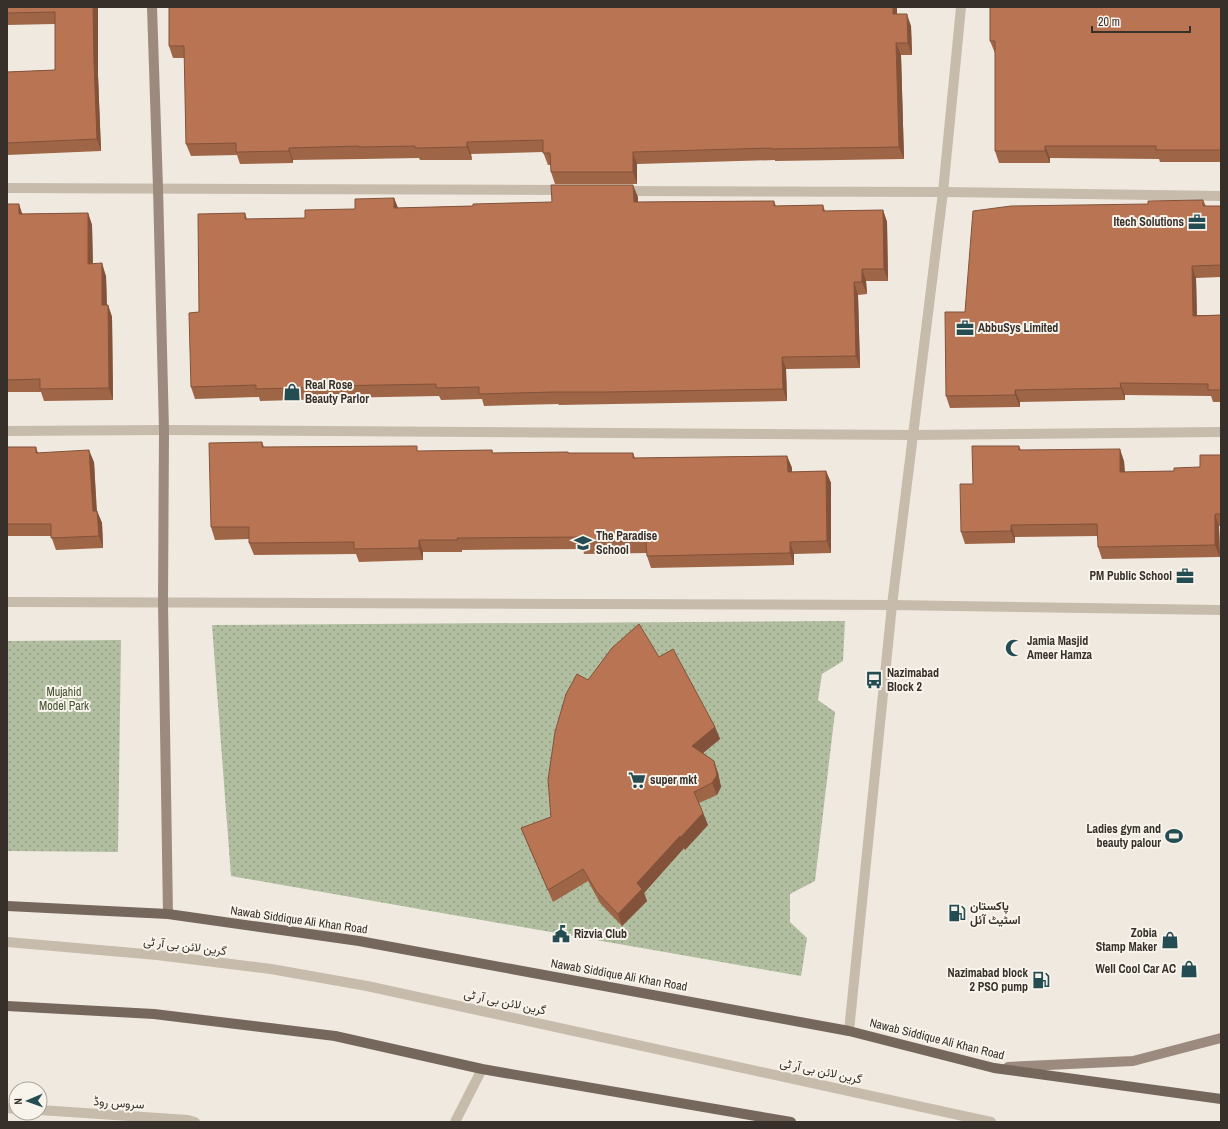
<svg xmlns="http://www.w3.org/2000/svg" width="1228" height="1129" viewBox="0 0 1228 1129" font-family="'Archivo Narrow',Vazirmatn,sans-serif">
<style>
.grass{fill:url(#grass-dots)}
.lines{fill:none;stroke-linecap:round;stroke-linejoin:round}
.lane{stroke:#c7bbac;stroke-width:10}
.street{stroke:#c7bbac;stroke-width:10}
.secondary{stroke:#9b8a7d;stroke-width:10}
.primary{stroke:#76675d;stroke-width:10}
.wall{fill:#9f6547}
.shaded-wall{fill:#82523a}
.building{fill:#b97553;stroke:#82523a}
.labels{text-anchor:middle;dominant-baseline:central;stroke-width:4;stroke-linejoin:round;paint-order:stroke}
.poi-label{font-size:12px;font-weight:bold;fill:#362f2a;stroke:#f8f3eb;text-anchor:start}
.park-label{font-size:12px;fill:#435230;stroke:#f8f3eb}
.street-label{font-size:12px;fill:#362f2a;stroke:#f8f3eb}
</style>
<defs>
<pattern id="grass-dots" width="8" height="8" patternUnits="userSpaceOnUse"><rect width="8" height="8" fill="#b1bea0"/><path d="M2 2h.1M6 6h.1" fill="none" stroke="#919b83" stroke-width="1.8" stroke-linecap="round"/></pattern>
</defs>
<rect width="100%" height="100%" fill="#f0e9df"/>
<g class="grass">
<polygon points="845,621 843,661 822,674 818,700 835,712 815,881 790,894 790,922 807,938 801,976 231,876 212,625"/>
<polygon points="121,640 118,852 7,851 7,641"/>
</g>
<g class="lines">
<polyline class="lane" points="7,942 157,955 271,969 367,986 991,1122"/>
<g class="street">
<polyline points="7,188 565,190"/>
<polyline points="623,191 943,192 1221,196"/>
<polyline points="7,431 164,430 913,435 1221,432"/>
<polyline points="7,602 892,605 1221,610"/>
<polyline points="849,1031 892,605 943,192 961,7"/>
<polyline points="7,1108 16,1109"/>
<polyline points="40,1110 188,1120 195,1122"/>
<polyline points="455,1122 482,1069"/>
</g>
<g class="secondary">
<polyline points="152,7 158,188 164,430 163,603 168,914"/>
<polyline points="1008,1067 1133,1061 1221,1038"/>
</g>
<g class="primary">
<polyline points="7,906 168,914 359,941 849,1031 994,1068 1221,1099"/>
<polyline points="7,1006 154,1014 335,1036 482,1069 791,1122"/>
</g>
</g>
<g class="wall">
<polygon points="7,7 98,7 98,75 101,151 7,155 7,72 55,70 55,24 7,25"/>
<polygon points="169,7 897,7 897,14 911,26 912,55 901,55 904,159 775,161 775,160 637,164 637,184 555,184 551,172 551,165 548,165 543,152 471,154 472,160 420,160 419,158 363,159 293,160 293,163 240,164 237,155 191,156 186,144 185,58 173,58 169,46"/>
<polygon points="1221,7 1221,162 1160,162 1159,159 1050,158 1050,163 999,163 995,151 995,53 990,41"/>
<polygon points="638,197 638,202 774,201 776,206 823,205 825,211 883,210 887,222 888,281 866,281 867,294 858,295 860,368 786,369 787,401 614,404 559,405 558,404 484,406 482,399 441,400 439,396 332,398 332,399 260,401 259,397 195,399 191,387 199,312 245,213 247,219 305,218 355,209 394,198 398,208 473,206 552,202"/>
<polygon points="1203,200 1206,206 1221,206 1221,277 1196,278 1197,315 1221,315 1221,402 1213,402 1211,396 1125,395 1125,400 1020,402 1020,407 950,408 946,396 965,312 1148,204"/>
<polygon points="7,204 23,214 88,213 92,225 93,264 106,276 107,305 108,305 112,317 113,400 44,401 41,392 7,392"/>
<polygon points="262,442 264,447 419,451 492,450 493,453 568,452 569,453 633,453 635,458 787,456 792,468 792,472 826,471 831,483 831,553 794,554 794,565 651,568 647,556 647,553 584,554 583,549 462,550 462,552 423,552 423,560 359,562 356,554 254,555 249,543 249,539 215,540 211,527"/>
<polygon points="1019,446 1021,450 1124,461 1125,472 1174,471 1200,467 1221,455 1221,526 1219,526 1220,557 1102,559 1098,547 1098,536 1015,537 1015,543 965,544 961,532"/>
<polygon points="7,447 36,447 38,453 94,462 97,511 102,523 103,548 56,550 51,536 7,536"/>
<polygon points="659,657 715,727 720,739 703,753 714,761 718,773 721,787 717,795 699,803 708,825 685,850 684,848 644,893 647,901 622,926 600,903 588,881 553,902 526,840 521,828 551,817 588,680"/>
</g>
<g class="shaded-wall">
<polygon points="93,7 98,7 98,75 101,151 97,139 94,63"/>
<polygon points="893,7 897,7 897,26 893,14"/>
<polygon points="907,14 911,26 912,55 908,43"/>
<polygon points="896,43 901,55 904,159 899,147"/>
<polygon points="467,142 471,154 472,160 467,147"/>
<polygon points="1045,146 1050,158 1050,163 1045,151"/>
<polygon points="289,148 293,160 293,163 289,151"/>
<polygon points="633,152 637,164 637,184 633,172"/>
<polygon points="633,185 638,197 638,214 634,202"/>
<polygon points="394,198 399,211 394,208"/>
<polygon points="19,204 23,216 19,214"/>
<polygon points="883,210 887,222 888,281 884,269"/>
<polygon points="88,213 92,225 93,276 88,264"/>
<polygon points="102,263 106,276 107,317 102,305"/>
<polygon points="1192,266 1196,278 1197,328 1193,316"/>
<polygon points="862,269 866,281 867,294 862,282"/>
<polygon points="854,282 858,295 860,368 856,356"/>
<polygon points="108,305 112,317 113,400 109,388"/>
<polygon points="782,357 786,369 787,401 783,389"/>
<polygon points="1120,383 1125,395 1125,400 1121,388"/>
<polygon points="1015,390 1020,402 1020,407 1015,395"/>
<polygon points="1120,449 1124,461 1125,484 1120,472"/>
<polygon points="89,450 94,462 97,523 93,511"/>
<polygon points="787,456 792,468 792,484 788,472"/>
<polygon points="826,471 831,483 831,553 827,541"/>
<polygon points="97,511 102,523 103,548 99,536"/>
<polygon points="1215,514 1219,526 1220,557 1215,545"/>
<polygon points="1011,525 1015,537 1015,543 1011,531"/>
<polygon points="419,540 423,552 423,560 419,548"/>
<polygon points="790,542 794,554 794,565 790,553"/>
<polygon points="715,727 720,739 697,758 692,746"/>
<polygon points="714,761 718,773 721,787 717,795 712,783"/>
<polygon points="703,813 708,825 685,850 680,838"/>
<polygon points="680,836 684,848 644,893 647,901 622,926 618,914 637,883"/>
</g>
<g class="building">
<polygon points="7,7 93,7 94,63 97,139 7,143 7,72 55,70 55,12 7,13"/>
<polygon points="169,7 893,7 893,14 907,14 908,43 896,43 899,147 771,149 771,148 633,152 633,172 551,172 550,153 543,153 543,140 467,142 467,147 415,148 415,146 359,147 359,146 289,148 289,151 236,152 236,143 186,144 184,46 169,46"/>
<polygon points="990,7 1221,7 1221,150 1156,150 1156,146 1045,146 1045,151 995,151 995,41 990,41"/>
<polygon points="551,185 633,185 634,202 774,201 774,206 823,205 823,211 883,210 884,269 862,269 862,282 854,282 856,356 782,357 783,389 609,392 554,392 479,394 479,387 436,388 436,384 328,386 328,387 256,389 256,385 191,387 189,313 199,312 198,214 245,213 245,219 305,218 305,210 355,209 355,199 394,198 394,208 473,206 473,204 552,202"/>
<polygon points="1203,200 1203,206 1221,206 1221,265 1192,266 1193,316 1221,315 1221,390 1208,390 1208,384 1120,383 1121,388 1015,390 1015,395 946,396 945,312 965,312 973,211 1011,206 1148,204 1148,201"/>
<polygon points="7,204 19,204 19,214 88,213 88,264 102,263 102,305 108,305 109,388 40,389 40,379 7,380"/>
<polygon points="262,442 262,447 417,446 417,451 492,450 492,453 568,452 568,453 633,453 633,458 787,456 788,472 826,471 827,541 790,542 790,553 647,556 646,541 580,542 580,537 457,538 458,540 419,540 419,548 354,549 354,542 249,543 249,527 211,527 209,443"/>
<polygon points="972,446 1019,446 1019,450 1120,449 1120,472 1174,471 1174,468 1200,467 1200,455 1221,455 1221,514 1215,514 1215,545 1098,547 1097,524 1011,525 1011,531 961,532 960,484 973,484"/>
<polygon points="7,447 36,447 36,453 89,450 93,511 97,511 99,536 51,538 51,524 7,524"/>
<polygon points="639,624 659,657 673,649 715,727 692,746 714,761 717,775 712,783 694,792 703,813 680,838 680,836 637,883 642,889 618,914 596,891 583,869 548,890 521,828 551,817 548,780 555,732 566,694 577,674 588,680 612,648"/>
</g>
<defs>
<g id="office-bare" transform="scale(1.38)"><path d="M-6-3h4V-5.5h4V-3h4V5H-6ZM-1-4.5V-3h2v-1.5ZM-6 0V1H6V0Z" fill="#244c53" stroke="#f8f3eb" stroke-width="2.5" paint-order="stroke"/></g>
<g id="shop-bare" transform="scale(1.38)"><path d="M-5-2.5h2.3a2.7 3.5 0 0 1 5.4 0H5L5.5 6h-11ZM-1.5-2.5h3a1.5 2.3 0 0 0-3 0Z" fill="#244c53" stroke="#f8f3eb" stroke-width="2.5" paint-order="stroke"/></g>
<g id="school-bare" transform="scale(1.38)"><path d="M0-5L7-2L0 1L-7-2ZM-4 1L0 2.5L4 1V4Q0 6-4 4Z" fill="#244c53" stroke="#f8f3eb" stroke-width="2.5" paint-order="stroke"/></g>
<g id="mosque-bare" transform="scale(1.38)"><path d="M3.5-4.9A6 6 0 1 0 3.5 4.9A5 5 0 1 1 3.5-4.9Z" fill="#244c53" stroke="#f8f3eb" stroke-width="2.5" paint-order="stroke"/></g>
<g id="bus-bare" transform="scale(1.38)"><path d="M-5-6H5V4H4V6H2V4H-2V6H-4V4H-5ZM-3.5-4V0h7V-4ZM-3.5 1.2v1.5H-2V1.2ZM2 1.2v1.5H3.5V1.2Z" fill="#244c53" stroke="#f8f3eb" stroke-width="2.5" paint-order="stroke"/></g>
<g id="supermarket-bare" transform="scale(1.38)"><path d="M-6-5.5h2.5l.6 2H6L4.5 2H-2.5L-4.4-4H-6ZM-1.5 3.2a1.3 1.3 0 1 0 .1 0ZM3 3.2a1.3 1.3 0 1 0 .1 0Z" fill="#244c53" stroke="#f8f3eb" stroke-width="2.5" paint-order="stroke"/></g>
<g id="stadium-bare" transform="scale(1.38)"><path d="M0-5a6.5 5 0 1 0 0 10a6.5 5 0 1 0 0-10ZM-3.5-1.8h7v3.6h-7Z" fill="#244c53" stroke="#f8f3eb" stroke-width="2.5" paint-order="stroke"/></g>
<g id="fuel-bare" transform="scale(1.38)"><path d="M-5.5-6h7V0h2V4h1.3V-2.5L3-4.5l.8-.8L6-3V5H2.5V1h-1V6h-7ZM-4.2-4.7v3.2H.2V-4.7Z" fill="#244c53" stroke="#f8f3eb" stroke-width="2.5" paint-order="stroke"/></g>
<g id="civic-bare" transform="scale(1.38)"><path d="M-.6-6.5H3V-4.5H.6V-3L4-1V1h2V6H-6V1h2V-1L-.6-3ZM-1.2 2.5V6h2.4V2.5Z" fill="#244c53" stroke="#f8f3eb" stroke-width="2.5" paint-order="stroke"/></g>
</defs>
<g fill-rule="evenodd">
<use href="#office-bare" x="1197" y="222"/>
<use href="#office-bare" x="965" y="328"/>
<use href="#shop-bare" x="292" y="392"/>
<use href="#school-bare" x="583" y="543"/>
<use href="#office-bare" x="1185" y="576"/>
<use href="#mosque-bare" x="1014" y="648"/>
<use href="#bus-bare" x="874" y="680"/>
<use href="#supermarket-bare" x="637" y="780"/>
<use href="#stadium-bare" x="1174" y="836"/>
<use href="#fuel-bare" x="957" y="913"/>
<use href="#civic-bare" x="561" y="934"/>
<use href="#shop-bare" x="1170" y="940"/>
<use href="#shop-bare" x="1189" y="969"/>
<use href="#fuel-bare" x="1041" y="980"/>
</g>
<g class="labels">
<g class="poi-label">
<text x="1184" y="222" text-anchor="end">Itech Solutions</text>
<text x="978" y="328">AbbuSys Limited</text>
<text x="305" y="385">Real Rose<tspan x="305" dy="14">Beauty Parlor</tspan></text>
<text x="596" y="536">The Paradise<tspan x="596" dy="14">School</tspan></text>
<text x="1172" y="576" text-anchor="end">PM Public School</text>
<text x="1027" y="641">Jamia Masjid<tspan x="1027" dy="14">Ameer Hamza</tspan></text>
<text x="887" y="673">Nazimabad<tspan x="887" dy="14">Block 2</tspan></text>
<text x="650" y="780">super mkt</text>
<text x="1161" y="829" text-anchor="end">Ladies gym and<tspan x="1161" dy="14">beauty palour</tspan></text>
<text x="970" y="906">پاکستان<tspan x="970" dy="14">اسٹیٹ آئل</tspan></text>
<text x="1157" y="933" text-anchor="end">Zobia<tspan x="1157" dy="14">Stamp Maker</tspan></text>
<text x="574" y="934">Rizvia Club</text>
<text x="1176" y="969" text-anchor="end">Well Cool Car AC</text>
<text x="1028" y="973" text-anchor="end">Nazimabad block<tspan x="1028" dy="14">2 PSO pump</tspan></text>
</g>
<g class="park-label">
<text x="64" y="692">Mujahid<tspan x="64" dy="14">Model Park</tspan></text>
</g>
<g class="street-label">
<text transform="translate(299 920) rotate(8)">Nawab Siddique Ali Khan Road</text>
<text transform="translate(185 946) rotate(7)">گرین لائن بی آر ٹی</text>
<text transform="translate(619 975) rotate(10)">Nawab Siddique Ali Khan Road</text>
<text transform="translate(505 1002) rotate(12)">گرین لائن بی آر ٹی</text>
<text transform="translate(937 1039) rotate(14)">Nawab Siddique Ali Khan Road</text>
<text transform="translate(821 1071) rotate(12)">گرین لائن بی آر ٹی</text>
<text transform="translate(119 1103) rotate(4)">سروس روڈ</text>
</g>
</g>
<rect width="1228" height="1129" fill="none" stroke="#362f2a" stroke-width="16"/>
<g transform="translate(28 1101) rotate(268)"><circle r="19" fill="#f8f3eb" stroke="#aaa59e"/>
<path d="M0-3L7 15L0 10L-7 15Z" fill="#244c53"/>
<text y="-6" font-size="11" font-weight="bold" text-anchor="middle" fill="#362f2a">N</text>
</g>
<path d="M1092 26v6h98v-6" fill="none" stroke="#362f2a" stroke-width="2"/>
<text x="1098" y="26" font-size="12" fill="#362f2a" stroke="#f8f3eb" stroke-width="3" paint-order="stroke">20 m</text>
</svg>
